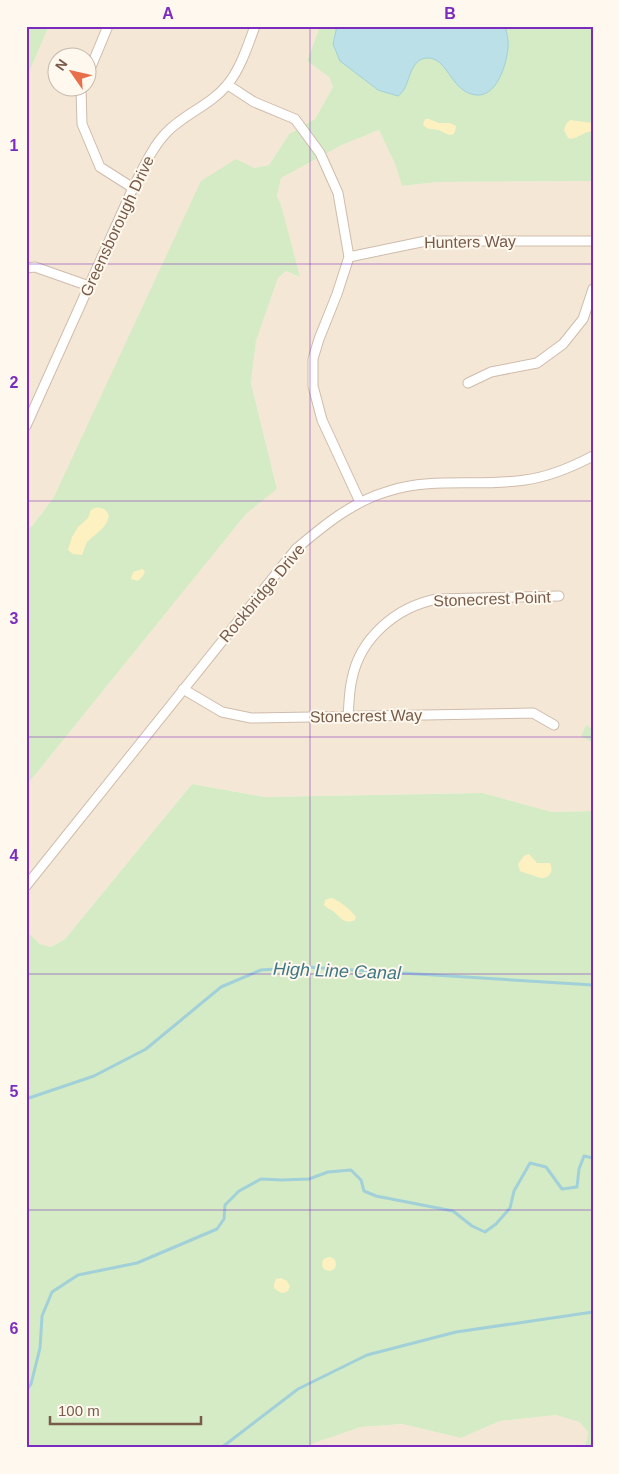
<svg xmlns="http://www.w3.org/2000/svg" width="619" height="1474" viewBox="0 0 619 1474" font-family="Helvetica,sans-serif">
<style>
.residential{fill:#f5e7d5;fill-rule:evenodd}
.green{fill:#d4ebc5}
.sand{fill:#fdf0c1}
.water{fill:#bbe0e7;stroke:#a1d0d9}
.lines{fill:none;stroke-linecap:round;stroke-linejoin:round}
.stream{stroke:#a1d0d9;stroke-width:3}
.street-casing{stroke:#cfbcac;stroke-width:11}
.street{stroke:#fff;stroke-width:9}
.grid{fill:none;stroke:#7b2cbf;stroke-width:1;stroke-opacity:0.55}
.labels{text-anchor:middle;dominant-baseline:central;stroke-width:4;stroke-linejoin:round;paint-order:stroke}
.street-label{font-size:16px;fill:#785b4a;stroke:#fff8ee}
.water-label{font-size:18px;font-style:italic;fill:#407884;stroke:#fff8ee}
.neatline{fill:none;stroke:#7b2cbf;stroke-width:2}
.grid-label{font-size:16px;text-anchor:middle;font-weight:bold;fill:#7b2cbf}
</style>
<rect width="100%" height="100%" fill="#fdf5e7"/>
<g class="residential">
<path d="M49,26h271l-13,35 22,16 4,10 -18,32 -26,15 -20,31 -15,3 -200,329 -21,28 -7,5v-451zM58,58h30v30h-30z"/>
<polygon points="379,130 395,164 402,186 438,182 593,181 593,729 586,725 581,736 593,743 593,811 552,812 483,793 265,797 192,784 65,939 51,947 40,944 26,931 26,786 246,514 277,489 251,383 256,341 278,278 286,271 299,277 281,205 277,196 281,178 342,145"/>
<polygon points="556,1415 579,1422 588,1432 585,1448 308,1448 314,1443 361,1427 402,1424 461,1438 500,1421"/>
</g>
<g class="green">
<polygon points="26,26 49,26 26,79"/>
<polygon points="320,26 593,26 593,181 438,182 402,186 395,164 379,130 342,145 281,178 277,196 281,205 300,277 286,271 278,278 256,341 251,383 277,489 246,514 26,786 26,530 33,525 54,497 201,181 236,159 254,168 269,165 289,134 315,119 333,87 329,77 307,61"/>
<polygon points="586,725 593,729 593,743 581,736"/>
<polygon points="192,784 265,797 483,793 552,812 593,811 593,1448 585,1448 588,1432 579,1422 556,1415 500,1421 461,1438 402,1424 361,1427 314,1443 308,1448 26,1448 26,931 40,944 51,947 65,939"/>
</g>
<g class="sand">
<path d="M425,119h4l10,4h11l6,3c-1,16 -11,6 -18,4 -7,-2 -9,1 -15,-5z"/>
<path d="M570,120l23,3v9c-10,-2 -15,9 -25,6l-4,-8 2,-6z"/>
<path d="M94,508c7,-1 12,0 15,8l-2,6 -4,6 -16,14 -5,13 -9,-1 -5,-4 4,-13 6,-10 10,-9 3,-8z"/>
<polygon points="142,569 145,571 143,576 138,581 131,579 133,572"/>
<path d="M528,854l2,1 7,8h13c4,7 0,16 -9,15 -3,-1 -19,-6 -21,-7l-2,-7 6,-8z"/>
<path d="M331,898c7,1 22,14 25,19l-1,3c-10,5 -14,-2 -21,-8 -3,-3 -7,-3 -10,-7l1,-5z"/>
<circle cx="329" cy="1264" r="7"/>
<path d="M281,1278l6,3 3,5 -2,5c-6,4 -9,1 -14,-3v-4l2,-5z"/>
</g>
<path class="water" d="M337,26h168c2,8 4,15 3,23 -2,16 -11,48 -32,46 -26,-3 -28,-39 -50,-37 -19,3 -15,30 -28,38l-20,-6 -38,-29 -7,-17z"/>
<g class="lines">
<g class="stream">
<polyline points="26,1099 94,1076 146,1049 221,987 261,970 305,967 593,985"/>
<polyline points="26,1391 31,1384 40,1348 42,1316 52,1292 78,1275 137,1263 217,1229 224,1219 225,1205 239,1191 261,1179 282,1180 309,1179 328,1172 351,1170 361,1180 364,1191 376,1196 453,1211 472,1226 485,1232 496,1224 510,1208 514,1191 530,1163 546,1167 562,1189 577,1187 579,1169 584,1156 593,1158"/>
<polyline points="221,1448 298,1389 367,1355 456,1332 593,1312"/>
</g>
<g class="street-casing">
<g id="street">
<polyline points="88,74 108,26"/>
<polyline points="228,85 254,102 295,119 320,153 338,193 349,257 337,294 319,339 313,359 313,386 322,420 360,502"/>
<polyline points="81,88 82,124 100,167 133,188"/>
<polyline points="349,257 426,241 593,241"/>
<polyline points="26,268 35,267 89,286"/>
<polyline points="468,383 491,372 537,363 563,344 583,319 593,289"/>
<path d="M26,426l107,-238c10,-19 19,-41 34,-56 17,-18 44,-27 60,-47 13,-15 21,-40 28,-59"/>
<polyline points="183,689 222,712 251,718 533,713 554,725"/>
<path d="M348,717c1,-13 1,-26 4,-38 8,-41 44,-72 85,-80l122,-3"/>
<path d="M26,886l270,-337c27,-23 57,-48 93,-58 44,-14 90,-4 136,-11 23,-3 47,-13 68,-24"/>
</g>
</g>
<use href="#street" class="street"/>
</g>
<path class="grid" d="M310,26v1422M26,264h567M26,501h567M26,737h567M26,974h567M26,1210h567"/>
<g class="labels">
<g class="street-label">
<text transform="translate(117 226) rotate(-65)">Greensborough Drive</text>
<text transform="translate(470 242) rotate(-1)">Hunters Way</text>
<text transform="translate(262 593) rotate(-50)">Rockbridge Drive</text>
<text transform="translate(492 599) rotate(-2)">Stonecrest Point</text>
<text transform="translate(366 716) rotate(-1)">Stonecrest Way</text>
</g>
<g class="water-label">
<text transform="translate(337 971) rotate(2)">High Line Canal</text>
</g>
</g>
<rect width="619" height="1474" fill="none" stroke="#fff8ee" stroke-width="55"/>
<g transform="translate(72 72) rotate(304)"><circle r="24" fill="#fff8ee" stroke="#c9b9ac"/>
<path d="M0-4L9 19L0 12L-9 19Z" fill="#e96f4a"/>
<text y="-8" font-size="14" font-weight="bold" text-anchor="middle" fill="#785b4a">N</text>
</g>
<path d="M50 1416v8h151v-8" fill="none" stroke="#785b4a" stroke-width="2.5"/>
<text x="58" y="1416" font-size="15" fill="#785b4a" stroke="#fff8ee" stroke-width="4" paint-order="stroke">100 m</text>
<rect x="28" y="28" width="564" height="1418" class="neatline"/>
<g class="grid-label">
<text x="168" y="19">A</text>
<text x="450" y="19">B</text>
<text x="14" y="151">1</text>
<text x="14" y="388">2</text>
<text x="14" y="624">3</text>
<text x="14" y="861">4</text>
<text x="14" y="1097">5</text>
<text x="14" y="1334">6</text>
</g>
</svg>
